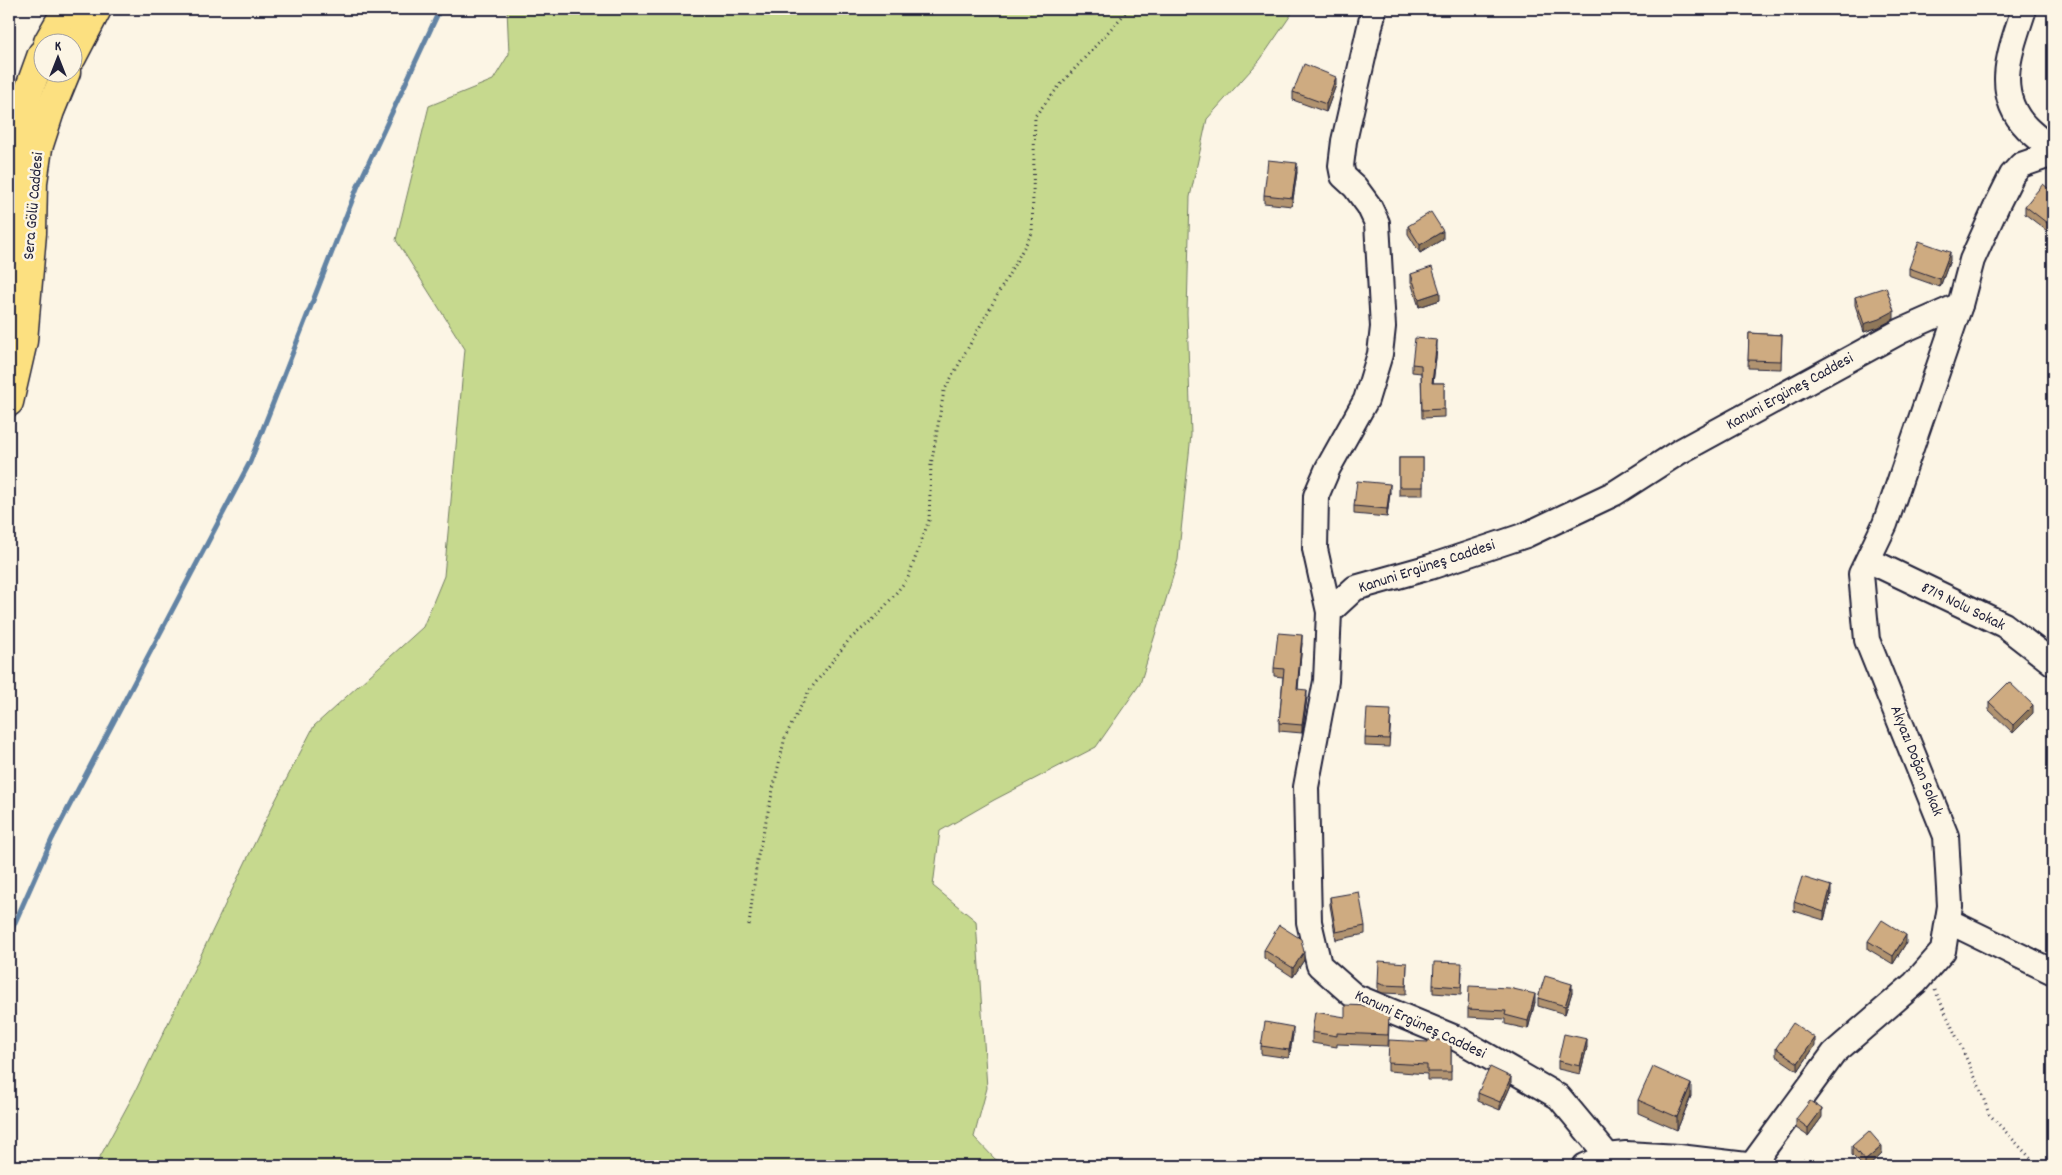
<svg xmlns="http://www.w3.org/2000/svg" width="2062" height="1175" viewBox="0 0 2062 1175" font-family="Dekko,sans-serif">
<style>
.green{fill:#c6d98e;stroke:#747e64}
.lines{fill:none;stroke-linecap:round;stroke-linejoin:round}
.stream{stroke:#6283a4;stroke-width:5}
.minor-casing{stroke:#22223b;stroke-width:28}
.major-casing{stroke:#22223b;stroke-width:31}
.path{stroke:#22223b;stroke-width:3;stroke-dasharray:1 4;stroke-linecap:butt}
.minor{stroke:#fcf5e5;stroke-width:24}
.major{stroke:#fce080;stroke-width:28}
.wall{fill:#b1936f;stroke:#22223b}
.shaded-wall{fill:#90785a;stroke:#22223b}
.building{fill:#ceab81;stroke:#22223b}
.labels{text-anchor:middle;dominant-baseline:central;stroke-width:5;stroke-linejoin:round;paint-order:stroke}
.street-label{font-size:16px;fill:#22223b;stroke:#fcf5e5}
</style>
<rect width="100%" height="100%" fill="#fcf5e5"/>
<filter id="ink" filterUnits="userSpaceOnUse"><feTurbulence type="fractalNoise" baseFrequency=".02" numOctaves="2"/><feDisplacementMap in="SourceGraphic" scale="10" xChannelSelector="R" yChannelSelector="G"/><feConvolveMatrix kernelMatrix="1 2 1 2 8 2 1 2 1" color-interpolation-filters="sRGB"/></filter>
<g filter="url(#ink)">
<polygon class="green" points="507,9 1295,9 1260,60 1207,119 1190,197 1187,313 1191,435 1178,560 1140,684 1096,747 994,800 940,831 933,886 976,921 987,1088 974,1137 995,1159 1011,1166 95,1166 135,1092 272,807 314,726 423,627 444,576 465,349 396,240 429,106 493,80 509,54"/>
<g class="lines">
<polyline class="stream" points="9,936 52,839 250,462 357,188 440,9"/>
<g class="minor-casing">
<g id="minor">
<path d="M2024,9c-13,40 -32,84 3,119 8,8 18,15 26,23"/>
<polyline points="1868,560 2004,625 2053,663"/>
<polyline points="1329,612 1315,549 1316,496 1328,468 1366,400 1380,354 1383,327 1377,223 1369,206 1355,187 1343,176 1341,166 1344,141 1374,9"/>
<polyline points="1948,921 2053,972"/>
<polyline points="1608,1156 1626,1154 1679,1157 1755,1166"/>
<polyline points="1752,1165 1834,1053 1915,983 1943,951 1950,906 1946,836 1867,640 1861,574 1885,524 1960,305 1972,260 1998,203 2012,175 2021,165 2053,154"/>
<polyline points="1585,1166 1608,1156 1559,1097 1458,1039 1354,996 1319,965 1309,922 1306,787 1326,681 1329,612 1355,588 1430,567 1526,535 1615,493 1679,452 1901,331 1960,305"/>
</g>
</g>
<g class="major-casing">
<g id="major">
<polyline points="48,42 67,9"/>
<polyline points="72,57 97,9"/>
<polyline points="9,269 12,156 25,101 42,54"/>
<polyline points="9,402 23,341 32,233 33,182 38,148 50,111 66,72"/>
</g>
</g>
<g class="path">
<polyline points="749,925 757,860 785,737 809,691 849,640 879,614 908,578 929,520 931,465 944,391 1032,233 1035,116 1060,85 1129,9"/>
<polyline points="1935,990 1979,1086 1989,1114 2038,1166"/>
</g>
<use href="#minor" class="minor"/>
<use href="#major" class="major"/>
</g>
<g class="wall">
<polygon points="1336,85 1326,112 1293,100 1293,92"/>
<polygon points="1297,172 1292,206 1264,203 1264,195"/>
<polygon points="2053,192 2053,232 2051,234 2025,214 2025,206"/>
<polygon points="1408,226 1443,239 1420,253 1408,234"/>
<polygon points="1950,260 1940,287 1909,276 1909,268"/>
<polygon points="1411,274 1440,300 1419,307 1411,282"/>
<polygon points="1855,297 1894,319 1879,327 1864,332 1855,305"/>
<polygon points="1749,333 1782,335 1781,369 1748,368"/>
<polygon points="1437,349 1433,383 1444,383 1444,417 1422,418 1421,373 1412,372 1412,364"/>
<rect x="1399" y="458" width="24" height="37"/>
<polygon points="1390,492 1387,517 1354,514 1354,506"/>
<polygon points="1302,643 1298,689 1307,698 1302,733 1279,731 1279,723 1283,677 1274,676 1274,668"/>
<polygon points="1989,702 2033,713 2013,733 1989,710"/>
<polygon points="1391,718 1389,747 1365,746 1365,738"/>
<polygon points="1831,894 1824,920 1794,911 1794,902"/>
<polygon points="1330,897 1365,926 1365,934 1336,940 1330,905"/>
<polygon points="1868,941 1906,943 1893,964 1868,949"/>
<polygon points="1264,950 1304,960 1293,977 1264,958"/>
<polygon points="1407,963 1406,994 1383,993 1378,991 1378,983"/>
<polygon points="1462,971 1461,995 1433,993 1433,985"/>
<polygon points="1572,992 1565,1014 1538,1006 1538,998"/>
<polygon points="1535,1002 1528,1029 1505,1024 1505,1019 1468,1017 1468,1009"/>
<polygon points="1345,1017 1389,1025 1388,1046 1337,1044 1337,1047 1312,1043 1312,1032"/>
<polygon points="1293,1035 1289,1058 1261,1054 1261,1046"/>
<polygon points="1428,1042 1451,1043 1451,1080 1427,1080 1427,1074 1388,1071 1388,1063"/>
<polygon points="1815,1046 1798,1071 1776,1056 1776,1048"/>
<polygon points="1587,1047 1580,1074 1558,1069 1558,1061"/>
<polygon points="1511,1085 1500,1110 1478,1101 1478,1093"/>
<polygon points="1691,1096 1677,1130 1638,1113 1638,1100"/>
<polygon points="1822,1117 1808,1136 1796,1128 1796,1119"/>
<polygon points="1852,1146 1882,1154 1869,1166 1863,1166 1852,1155"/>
</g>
<g class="shaded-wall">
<polygon points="1336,77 1336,85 1326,112 1326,104"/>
<polygon points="1297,163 1297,172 1292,206 1292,198"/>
<polygon points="2053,224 2053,232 2051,234 2051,226"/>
<polygon points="1443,231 1443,239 1420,253 1420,245"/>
<polygon points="1950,252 1950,260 1940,287 1940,279"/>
<polygon points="1440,292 1440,300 1419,307 1419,299"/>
<polygon points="1894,311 1894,319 1879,327 1864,332 1864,324"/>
<polygon points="1437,340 1437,349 1432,391 1432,383"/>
<polygon points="1390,484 1390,492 1387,517 1387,509"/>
<polygon points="1302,635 1302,643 1297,697 1297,689"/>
<polygon points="1307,690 1307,698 1302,733 1302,725"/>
<polygon points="2033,705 2033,713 2013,733 2013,725"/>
<polygon points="1831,886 1831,894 1824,920 1824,912"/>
<polygon points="1906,935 1906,943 1893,964 1893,956"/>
<polygon points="1304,952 1304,960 1293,977 1293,968"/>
<polygon points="1572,984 1572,992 1565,1014 1565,1006"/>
<polygon points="1535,994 1535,1002 1528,1029 1528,1021"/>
<polygon points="1293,1027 1293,1035 1289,1058 1289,1050"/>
<polygon points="1815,1038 1815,1046 1798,1071 1798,1063"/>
<polygon points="1587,1039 1587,1047 1580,1074 1580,1066"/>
<polygon points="1511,1077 1511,1085 1500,1110 1500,1102"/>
<polygon points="1691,1084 1691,1096 1677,1130 1677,1117"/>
<polygon points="1822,1109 1822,1117 1808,1136 1808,1128"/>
<polygon points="1882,1146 1882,1154 1869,1166 1865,1166 1865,1161"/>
</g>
<g class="building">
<polygon points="1304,64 1336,77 1326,104 1293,92"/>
<polygon points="1268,160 1297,163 1292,198 1264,195"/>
<polygon points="2043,184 2053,192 2053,224 2051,226 2025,206"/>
<polygon points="1431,212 1443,231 1420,245 1408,226"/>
<polygon points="1919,241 1950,252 1940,279 1909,268"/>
<polygon points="1432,267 1440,292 1419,299 1411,274"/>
<polygon points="1886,287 1894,311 1879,319 1864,324 1855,297"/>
<polygon points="1749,333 1782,335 1781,361 1748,360"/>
<polygon points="1415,338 1437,340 1432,383 1444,383 1444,409 1422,410 1421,365 1412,364"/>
<rect x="1399" y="458" width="24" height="29"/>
<polygon points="1357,481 1390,484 1387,509 1354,506"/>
<polygon points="1278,633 1302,635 1297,689 1307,690 1302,725 1279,723 1284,669 1274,668"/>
<polygon points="2009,682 2033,705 2013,725 1989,702"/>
<polygon points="1367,709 1391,710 1389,739 1365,738"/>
<polygon points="1802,877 1831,886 1824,912 1794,902"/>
<polygon points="1359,892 1365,926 1336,932 1330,897"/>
<polygon points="1882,920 1906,935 1893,956 1868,941"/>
<polygon points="1279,925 1301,939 1304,952 1293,968 1264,950"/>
<polygon points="1379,961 1407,963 1406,986 1383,985 1378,983"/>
<polygon points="1434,962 1462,963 1461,987 1433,985"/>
<polygon points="1545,976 1572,984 1565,1006 1538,998"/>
<polygon points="1469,986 1509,988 1535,994 1528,1021 1505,1015 1506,1011 1468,1009"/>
<polygon points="1345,1005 1369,1006 1389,1014 1388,1035 1337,1033 1337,1036 1312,1032 1315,1012 1345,1017"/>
<polygon points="1265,1022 1293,1027 1289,1050 1261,1046"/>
<polygon points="1793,1023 1815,1038 1798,1063 1776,1048"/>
<polygon points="1564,1034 1587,1039 1580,1066 1558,1061"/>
<polygon points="1389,1040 1428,1042 1428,1040 1444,1040 1451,1043 1451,1072 1427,1072 1427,1065 1388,1063"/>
<polygon points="1490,1067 1511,1077 1500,1102 1478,1093"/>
<polygon points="1653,1067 1691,1084 1677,1117 1638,1100"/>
<polygon points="1810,1101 1822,1109 1808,1128 1796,1119"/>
<polygon points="1869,1131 1882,1146 1865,1161 1852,1146"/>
<polygon points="1803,1159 1812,1166 1797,1166"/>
<polygon points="1629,1161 1632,1166 1619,1166"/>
</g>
</g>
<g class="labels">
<g class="street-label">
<text transform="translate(34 206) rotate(-85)">Sera Gölü Caddesi</text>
<text transform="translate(1790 392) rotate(-29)">Kanuni Ergüneş Caddesi</text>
<text transform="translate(1427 567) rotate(-18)">Kanuni Ergüneş Caddesi</text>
<text transform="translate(1963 607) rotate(26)">8719 Nolu Sokak</text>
<text transform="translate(1916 761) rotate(68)">Akyazı Doğan Sokak</text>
<text transform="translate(1420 1025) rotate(25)">Kanuni Ergüneş Caddesi</text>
</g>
</g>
<rect width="2062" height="1175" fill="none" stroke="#fcf5e5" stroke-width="30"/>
<rect x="15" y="15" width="2032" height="1145" fill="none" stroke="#22223b" stroke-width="2" filter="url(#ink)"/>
<g transform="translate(58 58)"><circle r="24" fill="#fcf5e5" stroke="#a5a1a1"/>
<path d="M0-4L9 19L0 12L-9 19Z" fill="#22223b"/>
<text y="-8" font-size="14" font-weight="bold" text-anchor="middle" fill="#22223b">K</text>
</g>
</svg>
